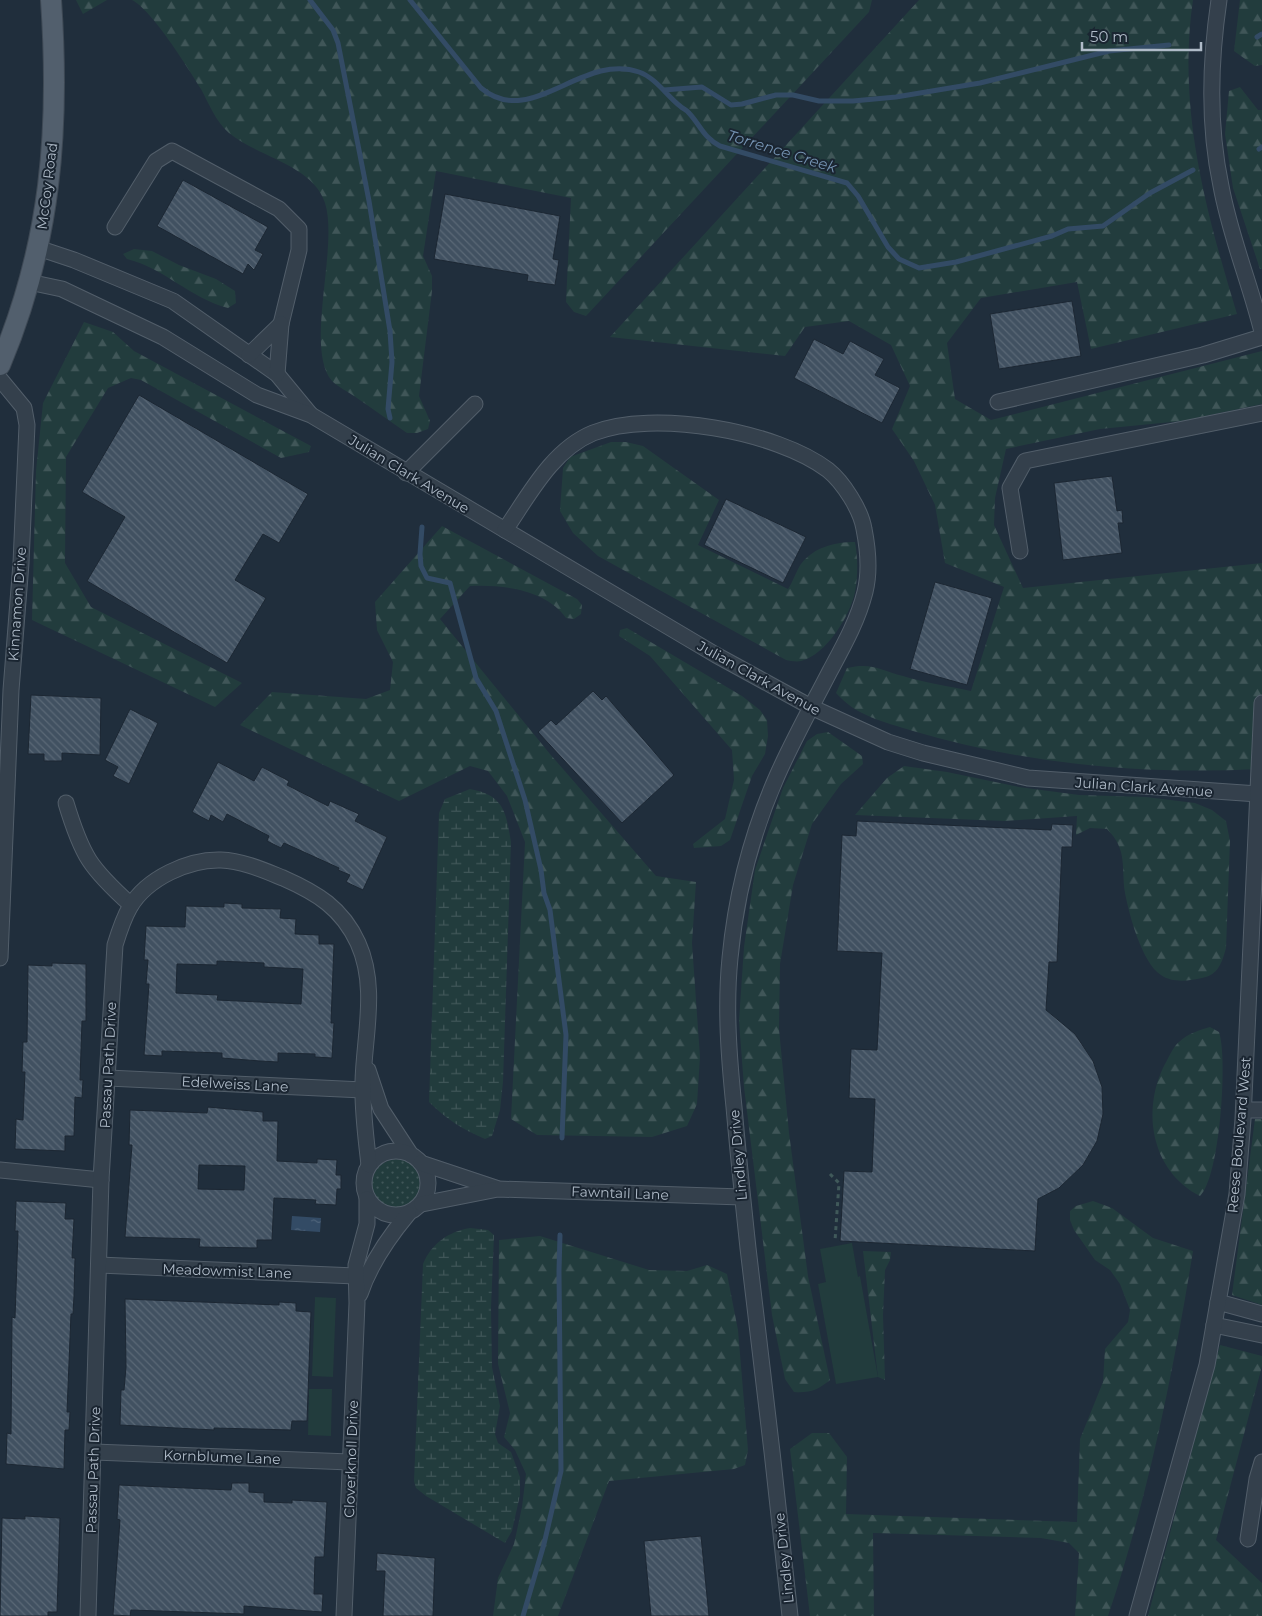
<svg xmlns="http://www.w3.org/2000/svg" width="1262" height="1616" viewBox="0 0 1262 1616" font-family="Montserrat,sans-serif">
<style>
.grass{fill:url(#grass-dots)}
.forest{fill:url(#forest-firs)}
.wetland{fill:url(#wetland-marsh)}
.park{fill:#223c3d}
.water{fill:url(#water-ripples)}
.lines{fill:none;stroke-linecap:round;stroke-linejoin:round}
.stream{stroke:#334b65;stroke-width:5}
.building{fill:url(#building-back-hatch);stroke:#1c2733;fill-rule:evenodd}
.minor-casing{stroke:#525e6a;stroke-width:17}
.major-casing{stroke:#3e4955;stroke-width:22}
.path{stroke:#40595a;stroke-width:3;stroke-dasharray:4 4;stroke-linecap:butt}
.minor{stroke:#34404c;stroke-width:15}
.major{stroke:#525f6d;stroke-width:20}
.labels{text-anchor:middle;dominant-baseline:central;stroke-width:4;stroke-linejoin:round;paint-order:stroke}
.street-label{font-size:14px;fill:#afbbc8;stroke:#1a2531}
.water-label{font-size:15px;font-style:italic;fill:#7593b2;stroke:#1a2531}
</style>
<defs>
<pattern id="grass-dots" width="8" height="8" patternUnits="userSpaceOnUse" patternTransform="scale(1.25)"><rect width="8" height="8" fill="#223c3d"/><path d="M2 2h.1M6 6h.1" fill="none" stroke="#405658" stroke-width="1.8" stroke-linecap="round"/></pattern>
<pattern id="forest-firs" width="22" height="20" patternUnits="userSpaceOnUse" patternTransform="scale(1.25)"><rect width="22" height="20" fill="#223c3d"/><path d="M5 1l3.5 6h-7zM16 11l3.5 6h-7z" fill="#405658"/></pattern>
<pattern id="wetland-marsh" width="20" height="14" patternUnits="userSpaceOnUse" patternTransform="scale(1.25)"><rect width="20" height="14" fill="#223c3d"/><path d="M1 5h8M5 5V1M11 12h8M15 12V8" fill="none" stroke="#405658"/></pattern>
<pattern id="water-ripples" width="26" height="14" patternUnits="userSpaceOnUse" patternTransform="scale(1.25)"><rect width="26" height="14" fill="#334b65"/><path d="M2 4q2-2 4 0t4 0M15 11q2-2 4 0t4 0" fill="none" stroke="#4e637a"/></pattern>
<pattern id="building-back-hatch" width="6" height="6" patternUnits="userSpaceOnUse" patternTransform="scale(1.25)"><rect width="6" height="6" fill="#415161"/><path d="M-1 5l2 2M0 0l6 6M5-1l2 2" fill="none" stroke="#5a6876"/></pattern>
</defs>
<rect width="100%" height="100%" fill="#202e3c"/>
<circle class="grass" cx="397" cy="1184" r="25"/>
<g class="forest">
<polygon points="76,0 107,0 83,14"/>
<path d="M132,0h740l-3,12 -283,304 -12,-4 -8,-10 5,-104 -135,-27 -13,85 9,20v15l-13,105 11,25 -2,8 -11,4h-10c-18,-12 -35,-25 -53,-37 -6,-4 -16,-9 -22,-15 -28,-32 7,-134 -7,-178 -12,-38 -67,-46 -96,-70 -13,-11 -20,-29 -28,-44 -13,-21 -49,-79 -69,-89z"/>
<path d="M919,0h274c-16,108 13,212 44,314l-146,35 -14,-67 -96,16 -34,45 8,56 36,21 271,-69v53l-80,17 -82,8 -94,20 -11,49 -1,27 29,63 239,-25v140l-3,66c-117,6 -234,-5 -346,-38 -29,-9 -57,-15 -77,-38l11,-25c24,-6 34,2 56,8 22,7 46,10 68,15l33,-104 -59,-24 -10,-58 -21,-44 -22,-32 18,-43 -19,-41 -42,-24 -44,6 -20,29 -175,-19z"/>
<polygon points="1240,0 1262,0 1262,65 1255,66 1234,51"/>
<polygon points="1240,87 1258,110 1262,110 1262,269 1260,269 1233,188 1225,134 1229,91"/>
<path d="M134,249l18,2 27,14 37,14 19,12 1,12 -8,5c-38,-10 -64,-40 -101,-49l-4,-5z"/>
<polygon points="84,322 113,332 134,351 311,446 309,452 281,458 141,380 131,378 108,388 66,457 65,563 91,607 242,683 215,707 32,620 36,471 43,403"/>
<path d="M611,442h15l17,4 76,54 -21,45 90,44c5,-7 8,-18 13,-25 13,-17 34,-22 54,-22 3,17 3,33 0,50 -5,24 -29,63 -54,69 -4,1 -11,0 -15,-1l-188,-104 -25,-23 -13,-22 3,-43 7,-11z"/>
<path d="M442,526l135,73 5,6 -1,9 -7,5 -8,-1c-19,-28 -64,-34 -96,-32l-30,33 110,135 106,122 40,6 -4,61 8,114 -3,47 -10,22 -35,11 -115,-2 -26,-16 14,-277 -18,-46 -19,-25 -18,-5 -71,35 -159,-76 32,-33 94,7 24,-9 3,-28 -16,-32 -2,-28z"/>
<polygon points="627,628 742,696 760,710 767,720 768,736 765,754 752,776 730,840 721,846 694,848 693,844 725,819 734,780 732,750 650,656 619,636 620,630"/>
<path d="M828,732l34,24 1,8 -22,20 -29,40 -19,61 -13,79 -1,65 10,104 19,143 22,104c-12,10 -20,13 -36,12l-9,-13 -13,-64 -28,-228 -5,-66 5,-74 11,-77 28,-82 24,-47 10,-7z"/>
<path d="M904,766l43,6 72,15 60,8 67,2 49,6 17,7 14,11 4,20 -4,107c-4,15 -8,27 -24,30 -13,3 -30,5 -41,-3 -19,-12 -32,-61 -36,-82 -4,-26 3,-43 -18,-64l-17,-1 -14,7 1,-19 -72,5 -150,-6 32,-37z"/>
<path d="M1210,1027l9,5c9,26 1,146 -19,164 -49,-25 -59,-86 -35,-132 4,-7 8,-17 14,-22 8,-8 20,-12 31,-15z"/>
<polygon points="1255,1119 1262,1119 1262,1305 1232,1295"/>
<path d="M1093,1201l19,7 41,30 40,13c-20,123 -45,246 -85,365h-33l4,-63 -10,-10 -28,-5 -168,-5 1,83h-64l-20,-167 22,-16h17l18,24 -1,57 231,8 3,-83 23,-57 2,-33 23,-27 2,-12 -10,-26 -10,-14 -15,-10 -21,-30 -4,-10v-9l6,-5z"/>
<polygon points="540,1236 649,1270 687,1271 707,1265 727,1274 738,1330 748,1450 745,1465 734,1469 609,1481 558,1616 493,1616 498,1578 514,1544 522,1507 526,1474 515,1450 504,1437 510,1413 498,1364 499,1240"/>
<polygon points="863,1251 891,1252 890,1260 885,1270 883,1315 885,1380 878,1377"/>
<polygon points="1220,1345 1262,1356 1262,1366 1216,1540 1262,1583 1262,1616 1148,1616"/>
</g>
<g class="wetland">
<path d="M470,789c34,6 36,23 41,53l-8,240 -3,28 -8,26 -7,3c-23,-10 -39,-20 -56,-37l10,-289 6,-14z"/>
<path d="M470,1228l18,2 6,5 -3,73 1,59 8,39 -5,28 3,9 13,9 9,25v18l-8,36 -7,12 -79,-47 -10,-8 -2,-7 9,-217c9,-21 25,-32 47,-36z"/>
</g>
<g class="park">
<polygon points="852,1243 858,1277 860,1276 878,1377 836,1384 818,1284 826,1282 820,1249"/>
<polygon points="315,1297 336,1298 333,1377 312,1376"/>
<polygon points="309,1389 332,1389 331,1436 308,1435"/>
</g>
<polygon class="water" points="292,1216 321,1218 320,1232 291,1230"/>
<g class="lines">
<g class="stream">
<polyline points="310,0 333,30 338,43 369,201 390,331 392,362 388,409 390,418"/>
<path d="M410,0l71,88c50,42 101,-36 158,-16 17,6 28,24 41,34 3,3 7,4 9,7 12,13 14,24 31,33l127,37 11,13 30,51 11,12 20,9 37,-6 96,-26 16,-7 35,-3 47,-33 43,-23"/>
<polyline points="1257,37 1262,34"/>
<polyline points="664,90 702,87 731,105 742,104 776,95 793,95 819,101 853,101 896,97 980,83 1109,51 1169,45"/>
<polyline points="1259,149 1262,147"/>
<polyline points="422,527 420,554 421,566 427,578 450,583 476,678 496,711 525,800 541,870 544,893 550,910 566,1035 562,1138"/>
<polyline points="523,1616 544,1544 561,1471 559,1271 560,1235"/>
</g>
</g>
<g class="building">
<polygon points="183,180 268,227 255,250 263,254 254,270 248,264 243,274 157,226"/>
<polygon points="445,194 560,216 553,259 559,260 555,285 527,281 528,275 434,259"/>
<polygon points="1072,301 1081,356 999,369 990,314"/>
<polygon points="814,339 843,354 850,341 884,359 875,375 900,388 882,423 794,378"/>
<polygon points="139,395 308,494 279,543 263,534 235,580 266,598 227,663 87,581 125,517 82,492"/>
<polygon points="1112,476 1117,511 1122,510 1123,523 1118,523 1122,553 1063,560 1054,483"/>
<polygon points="726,499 806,537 783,583 704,545"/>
<polygon points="935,582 992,598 967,685 910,669"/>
<polygon points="593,691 602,700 606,696 674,775 622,823 538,732 551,720 556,725"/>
<polygon points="31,695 101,698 100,755 62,753 62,761 44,761 44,754 28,754"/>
<polygon points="130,709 158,723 129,784 113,776 118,767 105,760"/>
<polygon points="218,762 254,781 262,767 289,781 287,785 328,806 330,801 359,814 355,821 387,837 363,890 346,882 350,875 338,870 339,868 284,843 281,848 267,841 269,836 227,814 223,822 211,815 209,821 192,812"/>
<polygon points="857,821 1051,830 1052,824 1073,825 1072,847 1062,847 1057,962 1049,962 1046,1010 1075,1034 1093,1061 1102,1087 1103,1114 1097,1141 1083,1165 1059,1188 1038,1199 1035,1251 840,1241 844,1171 872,1172 875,1099 849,1098 851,1049 877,1050 882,953 837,951 842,835 856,836"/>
<path d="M224,903l18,1v4l39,1 -1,9 16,1 -1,15 24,1v9h15l-3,79h3l-2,35 -17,-1v-3l-37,-1v9l-18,-1 -38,-3v-5l-60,-2v5l-18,-1 5,-71h-3l2,-24h-4l2,-34 39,1 1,-21 38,1zM217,961l47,2v4l39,2 -2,35 -84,-4 1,-5 -42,-2 1,-29 40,1z"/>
<polygon points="52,963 86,964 86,1021 82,1021 80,1080 83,1080 82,1098 75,1097 74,1136 65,1136 65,1151 15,1149 16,1119 23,1120 25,1072 22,1072 23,1042 27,1042 28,965 52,966"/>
<path d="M208,1107l55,5v9h15l-1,40 40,2v-4l20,1 -1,15h5v14h-4l-1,16 -21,-1 1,-4 -42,-2 -2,42h-15v8l-58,-1 1,-8 -75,-2 7,-92h-3l1,-35 77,3zM199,1165l46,1 -1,24 -46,-1z"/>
<polygon points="16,1201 66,1203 65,1219 74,1219 72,1258 75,1258 74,1296 73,1314 71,1314 67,1412 70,1412 69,1430 65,1430 64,1469 6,1464 7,1433 11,1434 12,1317 15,1318 18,1231 15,1231"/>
<polygon points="125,1299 279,1305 279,1302 296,1303 296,1311 311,1312 307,1421 292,1421 291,1430 214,1428 214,1430 120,1425 121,1390 124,1390 126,1367"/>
<polygon points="232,1483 249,1483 249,1492 264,1493 264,1502 292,1503 292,1500 327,1502 324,1557 315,1557 314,1594 323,1594 322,1612 244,1606 244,1614 131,1610 130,1616 113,1615 120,1520 117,1519 119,1485 231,1490"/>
<polygon points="25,1516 60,1518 57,1612 48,1612 48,1616 0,1616 2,1518 25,1519"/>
<polygon points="701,1536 709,1616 651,1616 644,1541"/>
<polygon points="377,1553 435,1558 433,1616 383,1616 385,1571 376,1571"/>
</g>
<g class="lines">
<g class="minor-casing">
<g id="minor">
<path d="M1219,0c-9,61 -11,125 2,186 9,50 29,97 41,146"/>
<polyline points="115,227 156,161 172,151 279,209 299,229 299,250 281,324"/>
<polyline points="38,248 74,260 173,301 277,374 310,414"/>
<polyline points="29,282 62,289 163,337 257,395 311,415 716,655 811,707 888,742 923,753 1028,778 1258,794"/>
<polyline points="249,355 281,324 277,374"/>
<polyline points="0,379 24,408 27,425 21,563 11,690 0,958"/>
<polyline points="998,402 1203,355 1262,337"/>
<polyline points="406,473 475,404"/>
<path d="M505,530c24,-35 47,-80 88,-97 60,-24 184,-2 235,37 15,12 33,40 36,59 4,20 6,43 1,63 -7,28 -21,53 -35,79 -18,35 -37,69 -53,105 -26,59 -41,118 -47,182 -5,50 -1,100 4,149 4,47 9,94 14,141 15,123 29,245 42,368"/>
<polyline points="1020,551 1010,488 1025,461 1262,413"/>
<path d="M66,803c16,53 24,65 65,102"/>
<polyline points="368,1070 381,1109 411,1155"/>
<polyline points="108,1078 363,1090"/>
<polyline points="1244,1110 1262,1110"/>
<circle cx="396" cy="1183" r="32"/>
<polyline points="421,1163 496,1188"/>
<polyline points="0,1170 101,1180"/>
<polyline points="422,1204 498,1189 742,1197"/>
<polyline points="99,1265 356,1276"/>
<path d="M360,1294c10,-30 28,-56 48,-80"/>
<polyline points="1218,1302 1262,1314"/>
<polyline points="1214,1325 1262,1335"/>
<polyline points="94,1452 350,1462"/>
<polyline points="1248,1539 1257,1479 1262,1462"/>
<path d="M88,1616l13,-436 14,-235c4,-13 8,-26 15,-38 17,-29 59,-48 91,-47 22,1 42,10 62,18 34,15 59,30 75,65 20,44 6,93 5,139 -1,28 3,56 6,83"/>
<polyline points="344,1616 357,1303 356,1265 367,1224 367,1199"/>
<polyline points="1137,1616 1207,1365 1237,1194 1243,1119 1262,703"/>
</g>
</g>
<g class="major-casing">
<path id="major" d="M0,365c51,-121 60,-235 51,-365"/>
</g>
<polyline class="path" points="830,1174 839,1183 835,1241"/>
<use href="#minor" class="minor"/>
<use href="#major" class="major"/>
</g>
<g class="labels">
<g class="street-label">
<text transform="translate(47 186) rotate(-83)">McCoy Road</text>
<text transform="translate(409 474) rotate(31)">Julian Clark Avenue</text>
<text transform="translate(17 604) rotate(-86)">Kinnamon Drive</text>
<text transform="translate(759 678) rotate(29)">Julian Clark Avenue</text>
<text transform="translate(1144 787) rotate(4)">Julian Clark Avenue</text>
<text transform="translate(108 1065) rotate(-87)">Passau Path Drive</text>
<text transform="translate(235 1084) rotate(3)">Edelweiss Lane</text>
<text transform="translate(1239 1135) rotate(-85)">Reese Boulevard West</text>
<text transform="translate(738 1155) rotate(-95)">Lindley Drive</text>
<text transform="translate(620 1193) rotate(2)">Fawntail Lane</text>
<text transform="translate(227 1271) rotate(2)">Meadowmist Lane</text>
<text transform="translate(222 1457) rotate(2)">Kornblume Lane</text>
<text transform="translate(351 1459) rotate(-88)">Cloverknoll Drive</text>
<text transform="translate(93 1470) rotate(-88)">Passau Path Drive</text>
<text transform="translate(784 1558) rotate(-96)">Lindley Drive</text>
</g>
<g class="water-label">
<text transform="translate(782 151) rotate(17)">Torrence Creek</text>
</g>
</g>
<path d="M1082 42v8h119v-8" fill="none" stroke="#afbbc8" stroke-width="2.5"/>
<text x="1090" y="42" font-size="15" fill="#afbbc8" stroke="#1a2531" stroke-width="4" paint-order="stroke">50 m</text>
</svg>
